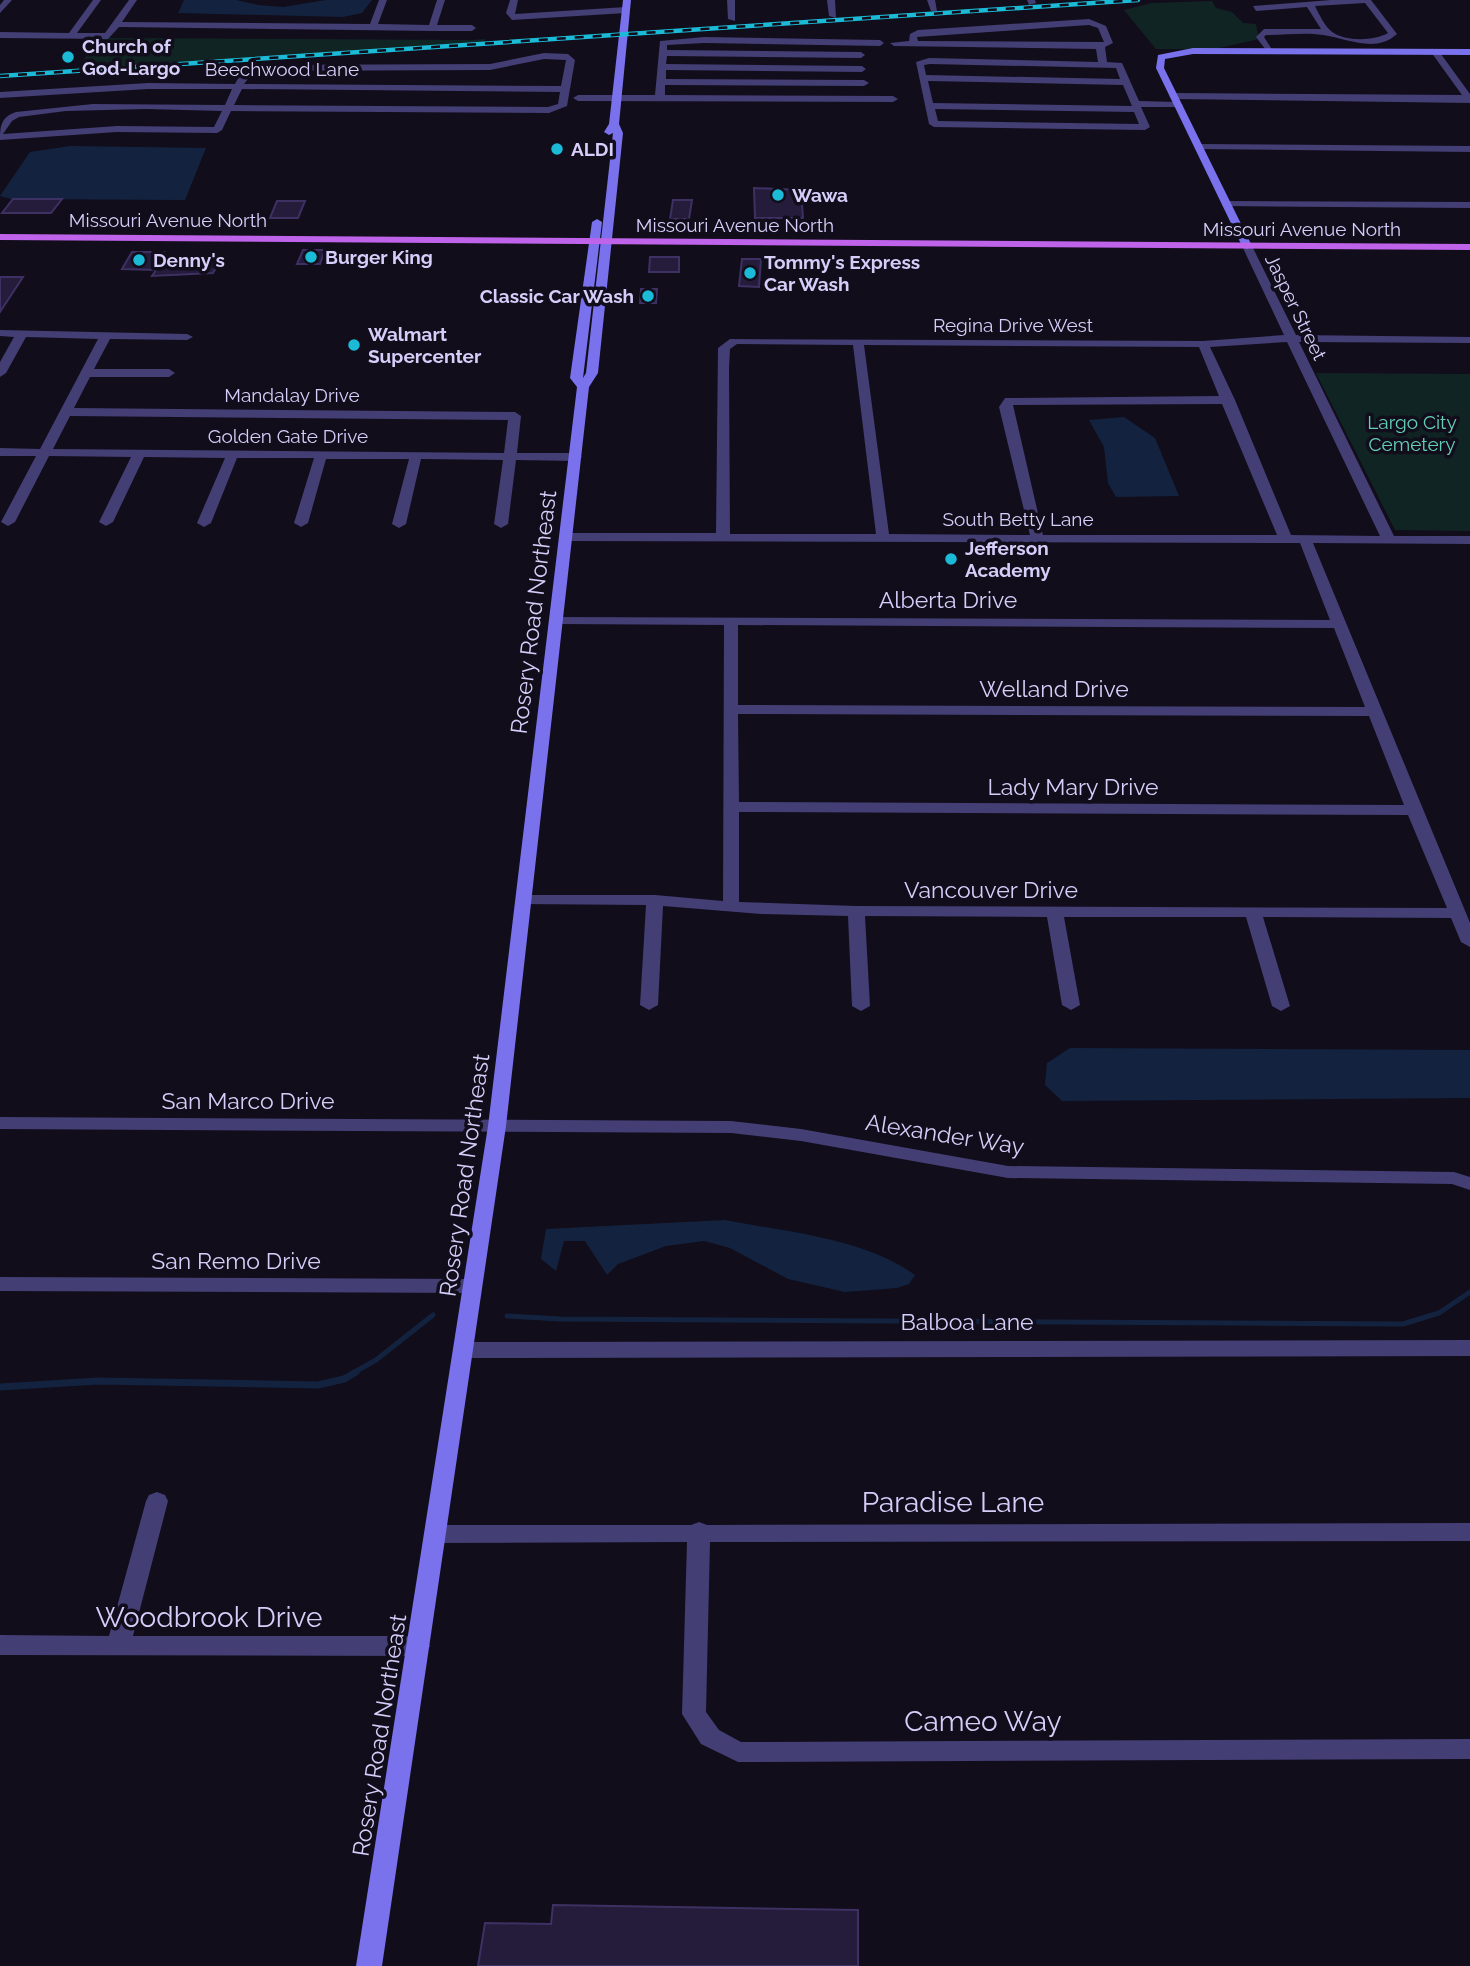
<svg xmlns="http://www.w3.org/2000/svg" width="1470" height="1966" viewBox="0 0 1470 1966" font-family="Raleway,sans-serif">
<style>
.green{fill:#112424}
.water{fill:#13233f}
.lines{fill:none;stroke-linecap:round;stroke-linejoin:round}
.stream-far1{stroke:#13233f;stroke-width:5}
.stream{stroke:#13233f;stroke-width:7}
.building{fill:#241c3a;stroke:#3d3163;stroke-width:2}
.street{fill:#433e74;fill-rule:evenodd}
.secondary{fill:#7a71ed;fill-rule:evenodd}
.primary{fill:#bf63eb;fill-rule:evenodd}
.rail-casing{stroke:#1bbbd7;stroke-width:4.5}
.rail{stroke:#110d1b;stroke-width:2.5;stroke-dasharray:9;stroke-linecap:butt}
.poi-dot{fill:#1bbbd7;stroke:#110d1b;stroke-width:2.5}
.labels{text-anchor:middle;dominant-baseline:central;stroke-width:7;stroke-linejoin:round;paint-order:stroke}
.far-poi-label{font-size:19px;font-weight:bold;fill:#d5cef9;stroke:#110d1b;text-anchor:start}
.far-street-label{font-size:19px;fill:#d5cef9;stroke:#110d1b}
.far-park-label{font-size:19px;fill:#64ceb9;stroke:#110d1b}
.street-label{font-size:23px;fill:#d5cef9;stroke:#110d1b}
.near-street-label{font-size:28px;fill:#d5cef9;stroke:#110d1b}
</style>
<rect width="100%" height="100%" fill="#110d1b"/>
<g class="green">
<polygon points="1212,1 1216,8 1232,12 1243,23 1256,24 1259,39 1215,49 1156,49 1124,10 1152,3"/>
<polygon points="99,38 472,40 485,39 484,44 75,72"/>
<polygon points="1316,373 1470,374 1470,531 1395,530"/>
</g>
<g class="water">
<polygon points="184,0 236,0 258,5 283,7 326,0 372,0 362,13 343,17 178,13"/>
<polygon points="70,146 206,148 185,200 11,199 0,196 30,152"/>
<polygon points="1124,417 1155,438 1179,496 1116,497 1108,483 1104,447 1089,420"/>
<polygon points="1070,1048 1470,1050 1470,1098 1062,1101 1045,1085 1047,1063"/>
<path d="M725,1220c61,12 139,18 190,55l-6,9 -12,4 -52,4 -57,-13 -58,-31 -26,-7 -38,5 -48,18 -11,11 -22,-34h-21l-8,30 -15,-12 5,-30z"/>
</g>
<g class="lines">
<g class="stream-far1">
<polyline points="507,1316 560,1319 1403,1324 1439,1313 1470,1292"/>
<polyline points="353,1373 376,1360 433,1315"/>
</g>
<polyline class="stream" points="0,1387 98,1381 318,1385 344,1379 356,1372"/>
</g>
<g class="building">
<polygon points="754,188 801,190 803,218 755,218"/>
<polygon points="13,199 62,199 51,213 2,213"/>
<polygon points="673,200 692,200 689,219 670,219"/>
<polygon points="277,201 305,201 298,218 270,218"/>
<polygon points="303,250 325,250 320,264 297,264"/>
<polygon points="132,252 164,252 162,257 222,257 213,273 152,276 156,270 122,269"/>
<polygon points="650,257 679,257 679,272 649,272"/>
<polygon points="742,259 761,259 759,287 739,286"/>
<polygon points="0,277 23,277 0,312"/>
<polygon points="641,289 657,289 656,303 640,303"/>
<polygon points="553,1905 858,1910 858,1966 478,1966 485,1923 551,1924"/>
</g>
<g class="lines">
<g class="street">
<polygon points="4,0 12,0 0,13 0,5"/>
<polygon points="93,0 101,0 77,33 105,33 129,0 137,0 122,22 370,24 379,0 387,0 378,24 429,25 437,0 445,0 437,25 472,25 476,28 472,31 432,31 119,27 108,39 0,38 0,32 69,33"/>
<polygon points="510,0 518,0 515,14 626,7 630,10 626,13 512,20 506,13"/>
<polygon points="727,0 735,0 735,21 728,19"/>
<polygon points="827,0 835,0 836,18 829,16"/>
<polygon points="927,0 935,0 937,11 931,11"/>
<polygon points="1027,0 1035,0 1036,3 1029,5"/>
<path d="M1331,0h40l26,34c-22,20 -50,4 -74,1 -18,-3 -38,0 -57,0l-2,2 9,14 -4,3 -13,-17 8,-8h57l-14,-22 -51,4 -3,-5zM1365,3l23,30c-14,8 -44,9 -57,-2 -7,-6 -12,-17 -16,-25z"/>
<path d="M1089,19l17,7 7,17 -8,4 2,15 15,1 17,38 39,1 5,3 -2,2h-40l9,20 -5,3 -211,-3 -5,-3 -13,-62 13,-4 169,4 -2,-13 -202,-3 -4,-3 19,-2 1,-7 8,-4zM1089,25l9,3 6,14 -186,-1 -1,-4zM930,64l186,4 4,11 -194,-4 -2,-10zM928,81l195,4 9,21 -199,-3zM935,109l199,3 5,12 -201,-3z"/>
<polygon points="704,37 880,40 884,43 880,46 704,43 667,45 667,50 861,52 865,55 861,58 667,56 666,64 862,66 866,69 862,72 666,70 666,79 864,80 869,83 864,86 665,85 665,95 893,96 898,99 893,102 578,101 573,98 578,95 655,95 660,41"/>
<polygon points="1432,50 1438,50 1470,94 1470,103 1174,99 1169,96 1174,93 1462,95 1431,52"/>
<path d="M544,53l24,1 7,6 -8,46 -18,7 -318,-2 -9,19 -5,3 -100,-1 -117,8c0,-14 1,-23 16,-28l77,-8 132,1 7,-16h-84l-148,9v-6l148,-9 87,1 7,-13 10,-6 238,-1zM544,59l22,1 -5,26 -317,-2 10,-13 236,-1zM242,89l318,3 -2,12 -10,3 -314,-2zM146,109l76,2 -8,16 -97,-1 -114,8 9,-13 7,-4 47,-6z"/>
<polygon points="1199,144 1470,146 1470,152 1196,149 1196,145"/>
<polygon points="1226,201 1470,202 1470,208 1222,206 1222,202"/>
<path d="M1247,243l5,3 44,89 174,2v6l-171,-1 95,194h76v8l-157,-1 153,370 4,10v24l-9,-5 -10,-24 -188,-1 27,89 -9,5 -9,-5 -26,-89h-182l16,88 -9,5 -9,-5 -15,-88 -182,-1 5,90 -9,5 -9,-5 -4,-90 -87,-2 -98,-8 -5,99 -9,5 -9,-5 6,-100 -127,-1 -2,-4 8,-5h130l68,6 1,-276 -167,-1 -5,-1v-6l778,3 -30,-77 -734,-2 -7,-4 7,-4h150l2,-185 12,-9 473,2 81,-6 -42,-89zM1287,342l93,194 -89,-1 -56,-135 -25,-53zM737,344l116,1 23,189h-146l-1,-165 1,-20zM864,345l335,2 20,49 -214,2 -6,9 31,128 -141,-1zM1222,404l55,131h-234l-30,-130zM738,625l596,3 31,79 -627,-2zM738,714l631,2 35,89 -665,-3zM739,812l669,3 39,93 -591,-2 -117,-4z"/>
<path d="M0,330l187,4 6,3 -6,3 -77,-1 -16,30h75l6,4 -6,4h-79l-16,31 441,4 6,4 -4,37h59l6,4 -6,4 -60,-1 -8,64 -7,4 -7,-4 9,-64 -82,-1 -15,65 -7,4 -7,-4 17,-65h-83l-18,64 -7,4 -7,-4 20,-65h-77l-26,65 -7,4 -7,-4 28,-65 -81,-1 -31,65 -7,4 -7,-4 32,-65 -82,-1 -34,66 -7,4 -7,-4 35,-66h-36v-8l40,1 58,-110 -72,-2 -20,36 -6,4v-15l14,-25 -14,-1zM70,416l438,4 -4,33 -451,-4z"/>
<polygon points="0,1117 731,1121 801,1129 1008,1166 1454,1172 1470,1177 1470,1190 1452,1184 1008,1178 801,1141 731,1133 0,1129"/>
<polygon points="0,1277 472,1279 479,1281 482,1286 479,1291 472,1293 0,1291"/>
<polygon points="1470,1340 1470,1356 464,1358 457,1355 454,1350 457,1345 464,1342"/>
<polygon points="157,1492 165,1495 168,1501 133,1636 418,1636 426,1639 430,1646 426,1653 418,1656 0,1655 0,1635 109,1636 146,1501 149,1495"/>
<polygon points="699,1522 707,1525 1470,1523 1470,1541 710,1542 706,1712 719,1730 741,1742 1470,1739 1470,1759 738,1762 701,1744 682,1714 687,1542 435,1543 427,1540 424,1534 427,1528 435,1525 691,1525"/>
</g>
<g class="secondary">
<polygon points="623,0 631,0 619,124 623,133 598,373 589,387 506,1126 382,1966 356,1966 488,1126 577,387 570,378 592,222 597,219 602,222 583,378 586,373 613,133 609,135 604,132 609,124"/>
<polygon points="1193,48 1470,49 1470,55 1193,54 1165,59 1164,68 1252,246 1247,249 1242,246 1156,68 1158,55"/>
</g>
<polygon class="primary" points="0,234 1470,244 1470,250 0,240"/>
<g class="rail-casing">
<polyline id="rail" points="0,76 1138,0"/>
</g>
<use href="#rail" class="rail"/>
</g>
<g class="poi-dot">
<circle cx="68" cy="57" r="7"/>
<circle cx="557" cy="149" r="7"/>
<circle cx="778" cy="195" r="7"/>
<circle cx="311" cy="257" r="7"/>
<circle cx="139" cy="260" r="7"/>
<circle cx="750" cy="273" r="7"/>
<circle cx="648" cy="296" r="7"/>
<circle cx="354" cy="345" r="7"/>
<circle cx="951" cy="559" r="7"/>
</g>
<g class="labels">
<g class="far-poi-label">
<text x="82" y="46">Church of<tspan x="82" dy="22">God-Largo</tspan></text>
<text x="571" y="149">ALDI</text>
<text x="792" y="195">Wawa</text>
<text x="325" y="257">Burger King</text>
<text x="153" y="260">Denny's</text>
<text x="764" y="262">Tommy's Express<tspan x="764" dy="22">Car Wash</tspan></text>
<text x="634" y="296" text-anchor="end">Classic Car Wash</text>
<text x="368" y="334">Walmart<tspan x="368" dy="22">Supercenter</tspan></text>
<text x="965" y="548">Jefferson<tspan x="965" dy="22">Academy</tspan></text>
</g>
<g class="far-street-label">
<text x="282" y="69">Beechwood Lane</text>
<text x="168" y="220">Missouri Avenue North</text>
<text x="735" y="225">Missouri Avenue North</text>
<text x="1302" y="229">Missouri Avenue North</text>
<text transform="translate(1296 307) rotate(64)">Jasper Street</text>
<text x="1013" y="325">Regina Drive West</text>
<text x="292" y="395">Mandalay Drive</text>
<text x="288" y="436">Golden Gate Drive</text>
<text x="1018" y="519">South Betty Lane</text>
</g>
<g class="far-park-label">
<text x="1412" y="422">Largo City<tspan x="1412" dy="22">Cemetery</tspan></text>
</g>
<g class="street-label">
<text x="948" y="599">Alberta Drive</text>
<text transform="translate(533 612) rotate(-83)">Rosery Road Northeast</text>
<text x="1054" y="688">Welland Drive</text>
<text x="1073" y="786">Lady Mary Drive</text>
<text x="991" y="889">Vancouver Drive</text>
<text x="248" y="1100">San Marco Drive</text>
<text transform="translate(945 1134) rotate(9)">Alexander Way</text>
<text transform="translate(464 1175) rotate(-82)">Rosery Road Northeast</text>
<text x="236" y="1260">San Remo Drive</text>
<text x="967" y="1321">Balboa Lane</text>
<text transform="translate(379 1735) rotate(-81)">Rosery Road Northeast</text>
</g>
<g class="near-street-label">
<text x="953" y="1502">Paradise Lane</text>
<text x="209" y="1617">Woodbrook Drive</text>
<text x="983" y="1721">Cameo Way</text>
</g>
</g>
</svg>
